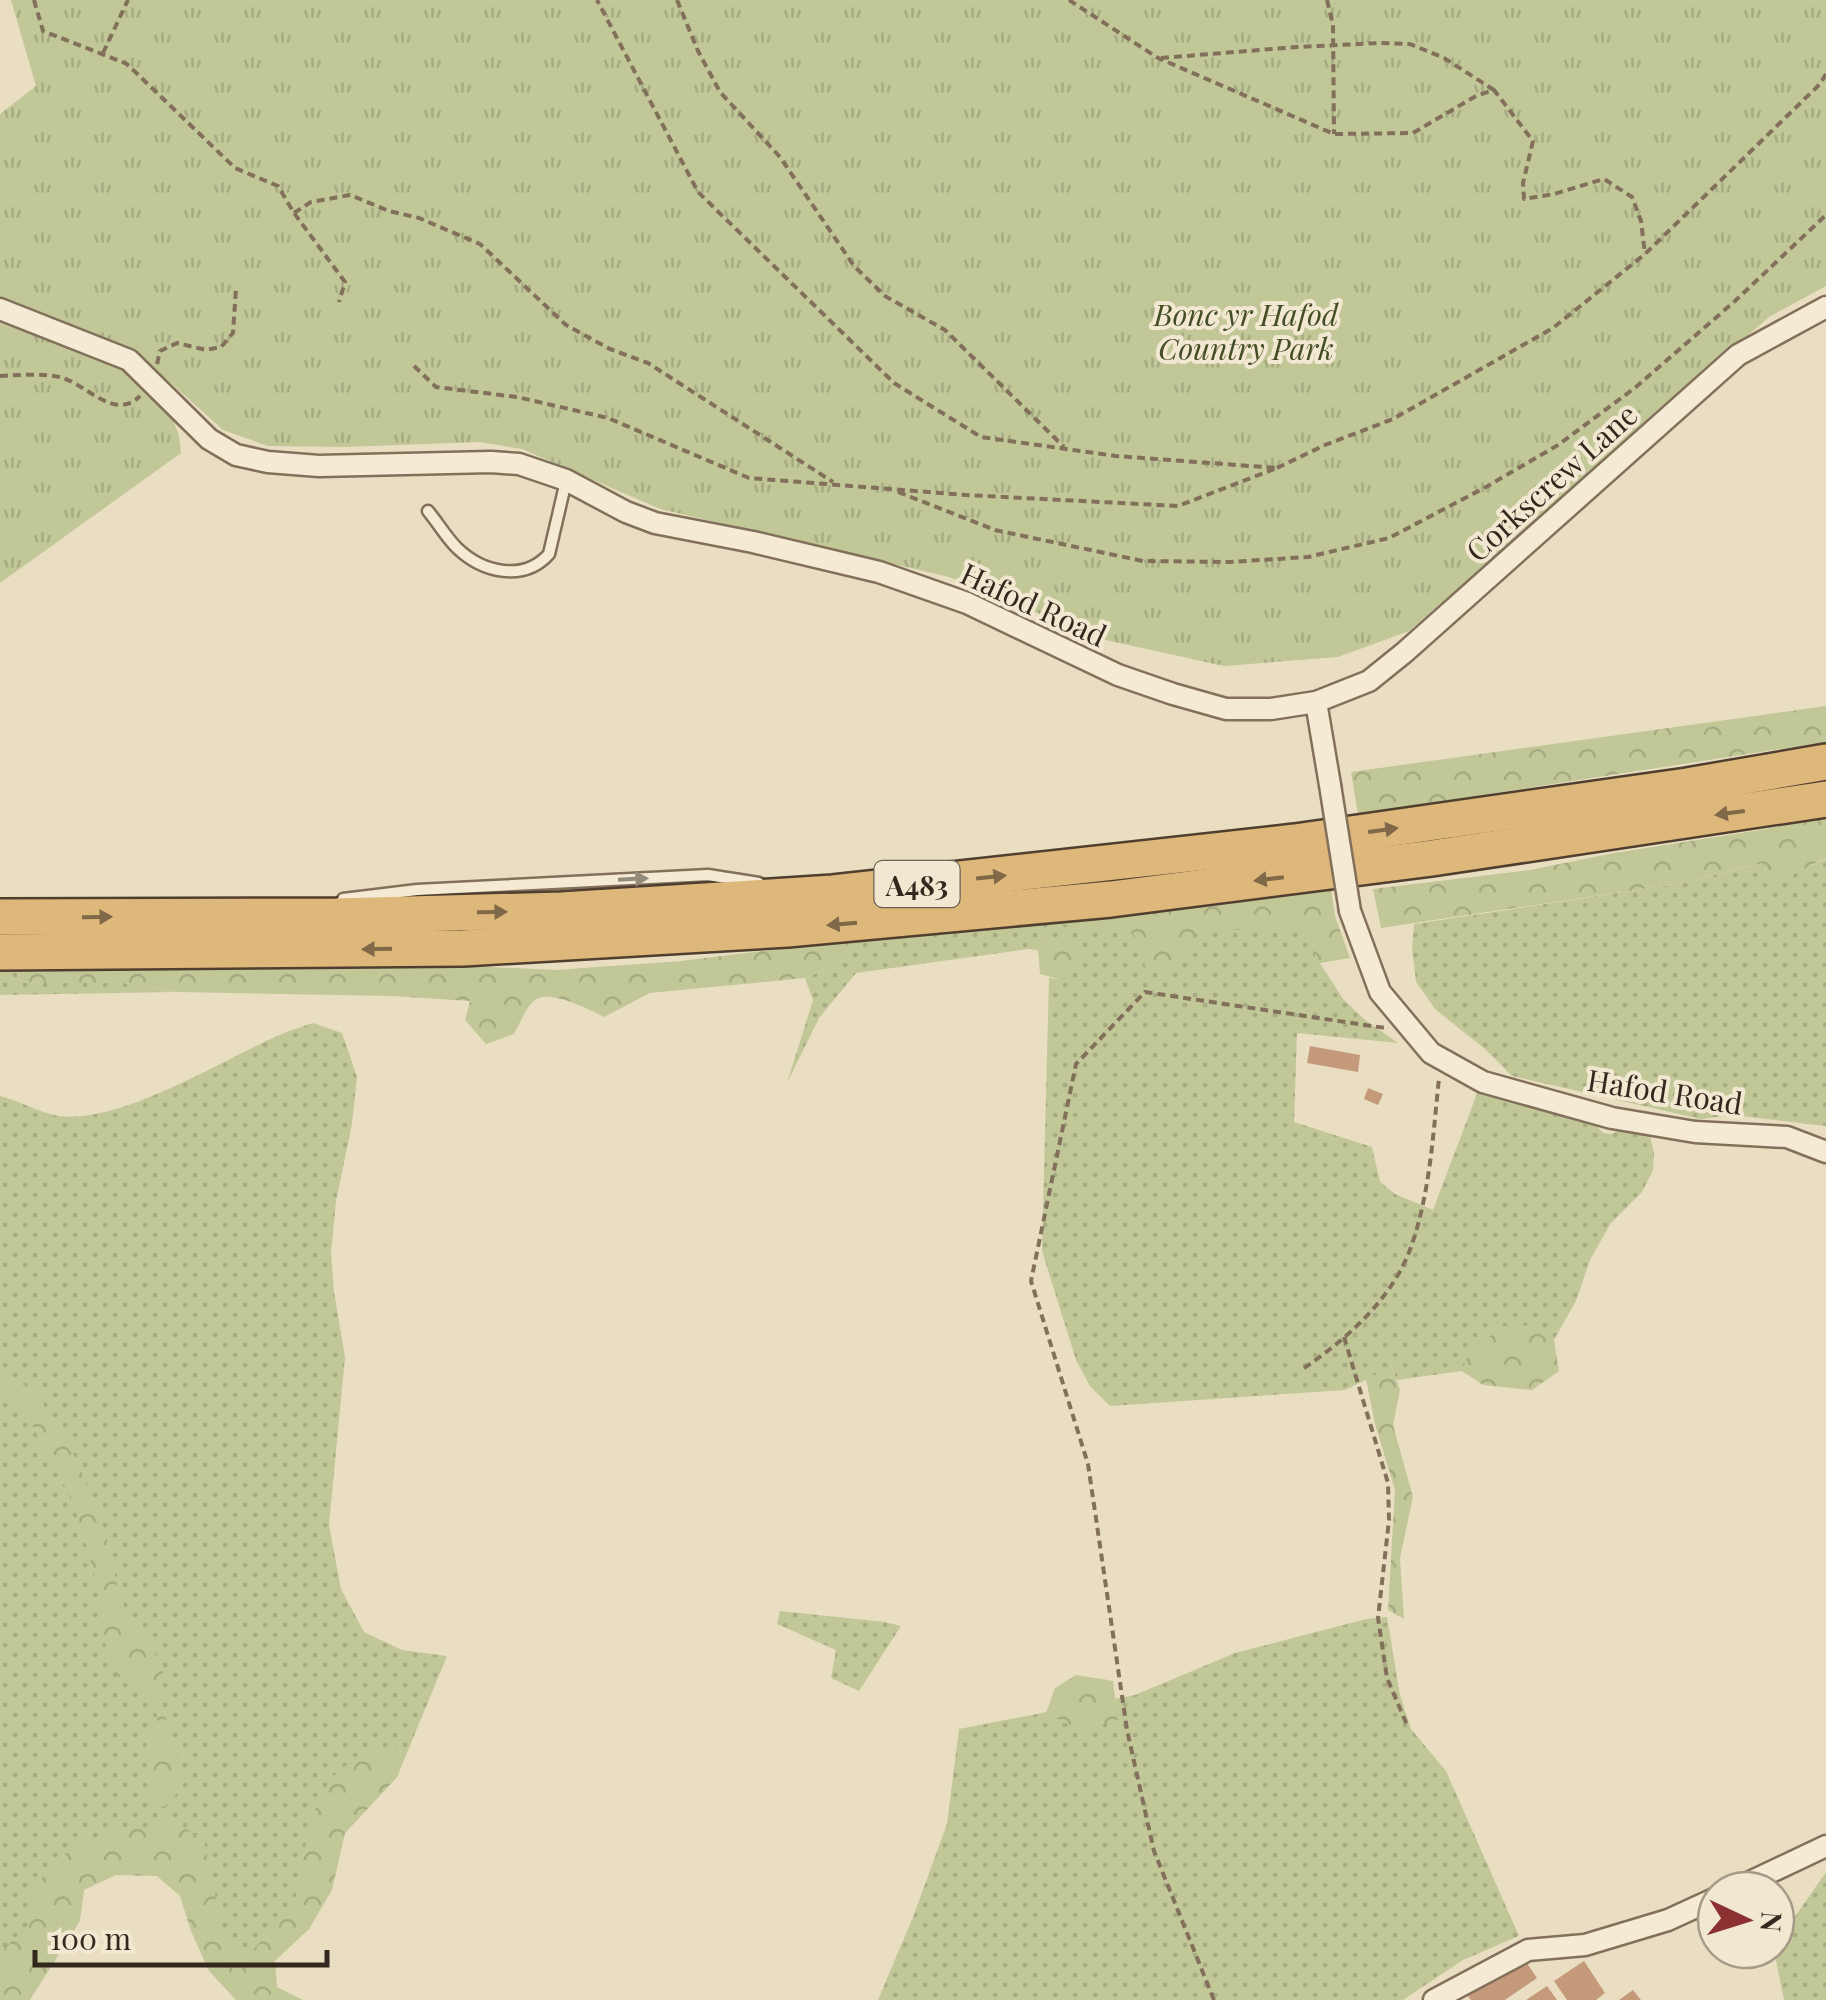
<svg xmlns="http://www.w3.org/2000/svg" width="1826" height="2000" viewBox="0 0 1826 2000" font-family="'Playfair Display',serif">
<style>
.grass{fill:url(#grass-dots)}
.forest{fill:url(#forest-crowns)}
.park{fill:url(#park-tufts)}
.building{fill:#c59a7b}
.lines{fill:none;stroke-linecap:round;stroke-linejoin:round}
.service-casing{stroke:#82705b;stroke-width:15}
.minor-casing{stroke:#82705b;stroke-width:25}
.trunk-casing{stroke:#503e2f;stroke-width:40}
.path{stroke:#82705b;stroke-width:4;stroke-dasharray:8 5;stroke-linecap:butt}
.service{stroke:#f5ebd4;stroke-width:10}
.minor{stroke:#f5ebd4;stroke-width:20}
.trunk{stroke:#deb87b;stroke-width:35}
.minor-bridge-casing{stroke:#82705b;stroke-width:25;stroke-linecap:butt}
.minor-bridge{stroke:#f5ebd4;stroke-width:20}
.oneway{fill:#806948}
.oneway2{fill:#948a79}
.labels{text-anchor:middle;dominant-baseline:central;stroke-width:8;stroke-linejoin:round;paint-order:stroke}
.shield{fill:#f2e8d1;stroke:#6c6254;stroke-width:2.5}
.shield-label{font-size:28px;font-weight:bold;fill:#33281e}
.park-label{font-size:30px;font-style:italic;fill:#444e26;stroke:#f2e8d1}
.street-label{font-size:30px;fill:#33281e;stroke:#f2e8d1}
</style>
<defs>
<pattern id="grass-dots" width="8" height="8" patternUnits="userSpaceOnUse" patternTransform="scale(2.5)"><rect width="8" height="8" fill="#c1c797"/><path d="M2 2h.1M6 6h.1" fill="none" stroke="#a6ab82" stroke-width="1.8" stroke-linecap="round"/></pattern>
<pattern id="forest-crowns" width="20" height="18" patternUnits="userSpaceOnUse" patternTransform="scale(2.5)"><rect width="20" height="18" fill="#c1c797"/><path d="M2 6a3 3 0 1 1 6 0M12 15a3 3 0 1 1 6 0" fill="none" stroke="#a6ab82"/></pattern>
<pattern id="park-tufts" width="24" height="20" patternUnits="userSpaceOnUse" patternTransform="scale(2.5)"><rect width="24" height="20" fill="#c1c797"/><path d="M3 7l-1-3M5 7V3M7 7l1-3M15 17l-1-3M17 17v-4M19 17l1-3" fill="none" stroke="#a6ab82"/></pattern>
</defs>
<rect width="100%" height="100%" fill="#eadec2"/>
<g class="grass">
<polygon points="1826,859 1826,1126 1732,1115 1701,1119 1512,1076 1485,1049 1435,1009 1416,982 1412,948 1414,924 1676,884 1764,863 1767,884"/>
<polygon points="1314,906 1336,960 1320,963 1343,999 1364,1019 1398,1043 1297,1033 1294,1122 1372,1147 1380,1182 1395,1194 1433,1210 1478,1091 1528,1107 1588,1117 1603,1133 1612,1134 1620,1129 1650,1135 1654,1153 1653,1170 1642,1192 1611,1223 1590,1260 1576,1301 1554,1340 1462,1371 1397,1380 1392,1367 1345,1390 1110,1406 1090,1386 1076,1360 1042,1251 1049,978 1059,979 1048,936 1038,950 1028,949 856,973 819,1018 787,1083 813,1000 805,978 850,958 844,941 1102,916 1057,923"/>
<polygon points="0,965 15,969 20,981 42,983 124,983 176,992 0,995"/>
<path d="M313,1023l29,10 15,44 -5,47 -16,77 -5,52 3,39 11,65 -16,168 12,64 23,43 38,18 45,6 -50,121 -52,56 -92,156 -36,-41 -28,-80 -68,-10 -57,38 -64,104v-904c20,5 40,17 59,20 61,8 162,-55 218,-80 11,-5 24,-9 36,-13z"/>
<polygon points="780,1611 885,1622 901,1626 859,1691 831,1678 836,1650 777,1624"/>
<polygon points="1387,1617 1400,1695 1411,1729 1446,1771 1519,1936 1463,1960 1403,2000 878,2000 913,1917 947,1824 959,1729 1135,1695 1235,1653 1366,1619"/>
<polygon points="1826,1872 1826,2000 1784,2000 1774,1950 1776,1950 1776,1944"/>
</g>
<g class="forest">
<polygon points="1826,706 1826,742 1358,814 1351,772"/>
<path d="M1826,818v41c-21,7 -37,21 -59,26l-4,-22 -87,21 -295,44 -8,-39 157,-19 84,-17 146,-23z"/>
<polygon points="1330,883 1335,916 1350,958 1319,963 1302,933 1291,927 1197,932 1190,949 1175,971 1147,971 1134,934 1051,923"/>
<polygon points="1048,936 1075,943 1079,960 1059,979 1040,974 1038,950"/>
<path d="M844,941l6,17 -45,20 -155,15 -46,24c-14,-7 -54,-28 -69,-17 -9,7 -15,23 -21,34l-28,10 -21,-24 5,-19 -78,-5 -215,-4 -53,-9h-83l-21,-2 -5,-13 433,-3 107,5 126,-9z"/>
<polygon points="1537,1325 1554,1340 1559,1371 1532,1390 1483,1385 1462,1371 1470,1349 1505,1326"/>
<polygon points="1392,1367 1400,1390 1393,1425 1413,1497 1400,1558 1404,1619 1388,1610 1395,1490 1375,1424 1366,1379"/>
<path d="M9,1377l27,15 41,68 35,94 7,44 44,68v43l16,53 -1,30 -15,17 -16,-22 -1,-50 11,-6v-16l-17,-33 -21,-5 -10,-11c-8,-52 -14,-104 -33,-153 -14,-40 -40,-74 -55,-113l-20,-5 -1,-17z"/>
<polygon points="1076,1675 1113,1681 1118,1721 1077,1729 1046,1713 1055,1688"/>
<polygon points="400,1745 397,1777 345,1833 332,1890 309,1929 275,1961 277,1987 303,2000 236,2000 209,1971 191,1931 180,1896 157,1876 116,1875 84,1890 80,1921 30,2000 0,2000 0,1953 32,1921 33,1887 59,1859 83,1839 174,1821 204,1840 223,1934 244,1959 293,1909 311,1818 330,1779 351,1761"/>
</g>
<g class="park">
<polygon points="11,0 1826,0 1826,286 1769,317 1409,631 1338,657 1224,666 1101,639 949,577 660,509 522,449 479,442 345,447 268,446 223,430 143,358 0,301 0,114 36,86"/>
<polygon points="0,323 118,364 147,388 172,416 179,436 181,453 0,583"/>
</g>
<g class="building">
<polygon points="1310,1046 1360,1055 1358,1072 1307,1063"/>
<polygon points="1368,1088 1383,1094 1378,1105 1364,1099"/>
<polygon points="1522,1956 1537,1978 1505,2000 1471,2000 1467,1995"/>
<polygon points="1584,1961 1605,1993 1596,2000 1567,2000 1554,1981"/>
<polygon points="1547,1986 1557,2000 1526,2000"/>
<polygon points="1633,1990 1641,2000 1619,2000"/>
</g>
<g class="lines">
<g class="service-casing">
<g id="service">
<path d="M428,511c10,12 18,26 29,37 26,25 67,34 92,6l17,-73"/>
<polyline points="343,899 417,890 708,875 759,883"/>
</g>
</g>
<g class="minor-casing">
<g id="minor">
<polyline points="0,309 129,360 209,439 236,455 268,462 319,466 491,462 519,464 566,480 626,512 655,523 753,542 879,572 967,603 1118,675 1173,694 1226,709 1271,709 1316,702 1369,681 1405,652 1738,355 1826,307"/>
<polyline points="1316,702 1330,785"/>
<polyline points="1350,911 1380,992 1431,1053 1483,1082 1612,1118 1695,1132 1787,1137 1826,1152"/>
<polyline points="1733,1890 1826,1846"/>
<polyline points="1434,2000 1528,1950 1585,1945 1668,1920 1716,1898"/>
</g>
</g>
<g class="trunk-casing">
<g id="trunk">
<polyline points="0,917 336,916 562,910 833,893 1295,842 1687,786 1826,762"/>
<polyline points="0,952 463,948 787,929 1111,899 1432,858 1826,799"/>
</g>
</g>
<g class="path">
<polyline points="34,0 43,31 127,64 235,168 278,186 294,213 345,282 339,302"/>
<polyline points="677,0 698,51 720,92 780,157 854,266 885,296 945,330 1064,447"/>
<polyline points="1069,0 1158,58 1334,134 1413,133 1476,96 1494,90 1533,141 1523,183 1524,199 1554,194 1604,179 1632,197 1641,221 1645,254"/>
<polyline points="1327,0 1333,25 1334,134"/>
<polyline points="103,53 128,0"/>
<polyline points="1161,58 1297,47 1379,43 1410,44 1444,58 1494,90"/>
<polyline points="294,213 311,202 350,195 389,211 419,218 480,244 566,325 610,349 648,363 833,482"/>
<polyline points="157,364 160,351 177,343 206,350 221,347 233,333 236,288"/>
<polyline points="414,366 436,387 517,397 608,418 749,478 966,495 1178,506 1277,468 1116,456 981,437 894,383 698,192 597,0"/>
<path d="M0,376c17,-1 47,-3 63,2 25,8 52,43 77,18"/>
<polyline points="1277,468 1325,445 1393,419 1553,328 1645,254 1820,84 1826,74"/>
<polyline points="898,492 995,530 1143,561 1229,562 1308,557 1389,538 1486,487 1558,445 1636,387 1735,301 1826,215"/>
<polyline points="1344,1337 1388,1483 1389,1520 1378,1618 1387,1678 1407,1725"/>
<path d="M1304,1368c43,-29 89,-70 107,-121 19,-54 22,-112 28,-169"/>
<polyline points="1214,2000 1154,1851 1127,1730 1088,1464 1031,1281 1076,1064 1145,992 1385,1028"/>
</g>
<use href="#service" class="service"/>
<use href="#minor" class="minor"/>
<use href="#trunk" class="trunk"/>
<g class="minor-bridge-casing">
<polyline id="minor-bridge" points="1330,785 1350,911"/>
</g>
<use href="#minor-bridge" class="minor-bridge"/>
</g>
<defs><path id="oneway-solid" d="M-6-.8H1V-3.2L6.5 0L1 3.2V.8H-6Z" transform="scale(2.5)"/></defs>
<g class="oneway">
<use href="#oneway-solid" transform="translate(1730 813) rotate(172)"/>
<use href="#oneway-solid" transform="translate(1383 830) rotate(-8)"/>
<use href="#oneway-solid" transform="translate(991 877) rotate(-6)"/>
<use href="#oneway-solid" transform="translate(1269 879) rotate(173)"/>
<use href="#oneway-solid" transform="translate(492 912) rotate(-1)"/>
<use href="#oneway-solid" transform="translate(97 917) rotate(-1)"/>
<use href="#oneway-solid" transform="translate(842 924) rotate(175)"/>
<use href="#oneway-solid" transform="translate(377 949) rotate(179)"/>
</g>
<use class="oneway2" href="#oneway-solid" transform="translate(633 879) rotate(-3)"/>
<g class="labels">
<rect class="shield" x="874.5" y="861" width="85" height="46" rx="8"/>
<g class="shield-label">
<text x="917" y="884">A483</text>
</g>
<g class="park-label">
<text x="1246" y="314">Bonc yr Hafod<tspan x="1246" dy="34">Country Park</tspan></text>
</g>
<g class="street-label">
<text transform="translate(1551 482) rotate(-42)">Corkscrew Lane</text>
<text transform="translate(1034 604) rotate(25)">Hafod Road</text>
<text transform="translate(1665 1091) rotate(9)">Hafod Road</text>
</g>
</g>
<g transform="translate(1746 1920) rotate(94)"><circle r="48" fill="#f2e8d1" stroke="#a69b89" stroke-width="2.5"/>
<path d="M0-8L18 38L0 25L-18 38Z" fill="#8c3031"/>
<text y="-15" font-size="28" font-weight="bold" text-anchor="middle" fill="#33281e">N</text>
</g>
<path d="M35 1950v15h292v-15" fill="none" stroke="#33281e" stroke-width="5"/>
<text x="50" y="1950" font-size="30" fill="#33281e" stroke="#f2e8d1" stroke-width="8" paint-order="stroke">100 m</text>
</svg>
